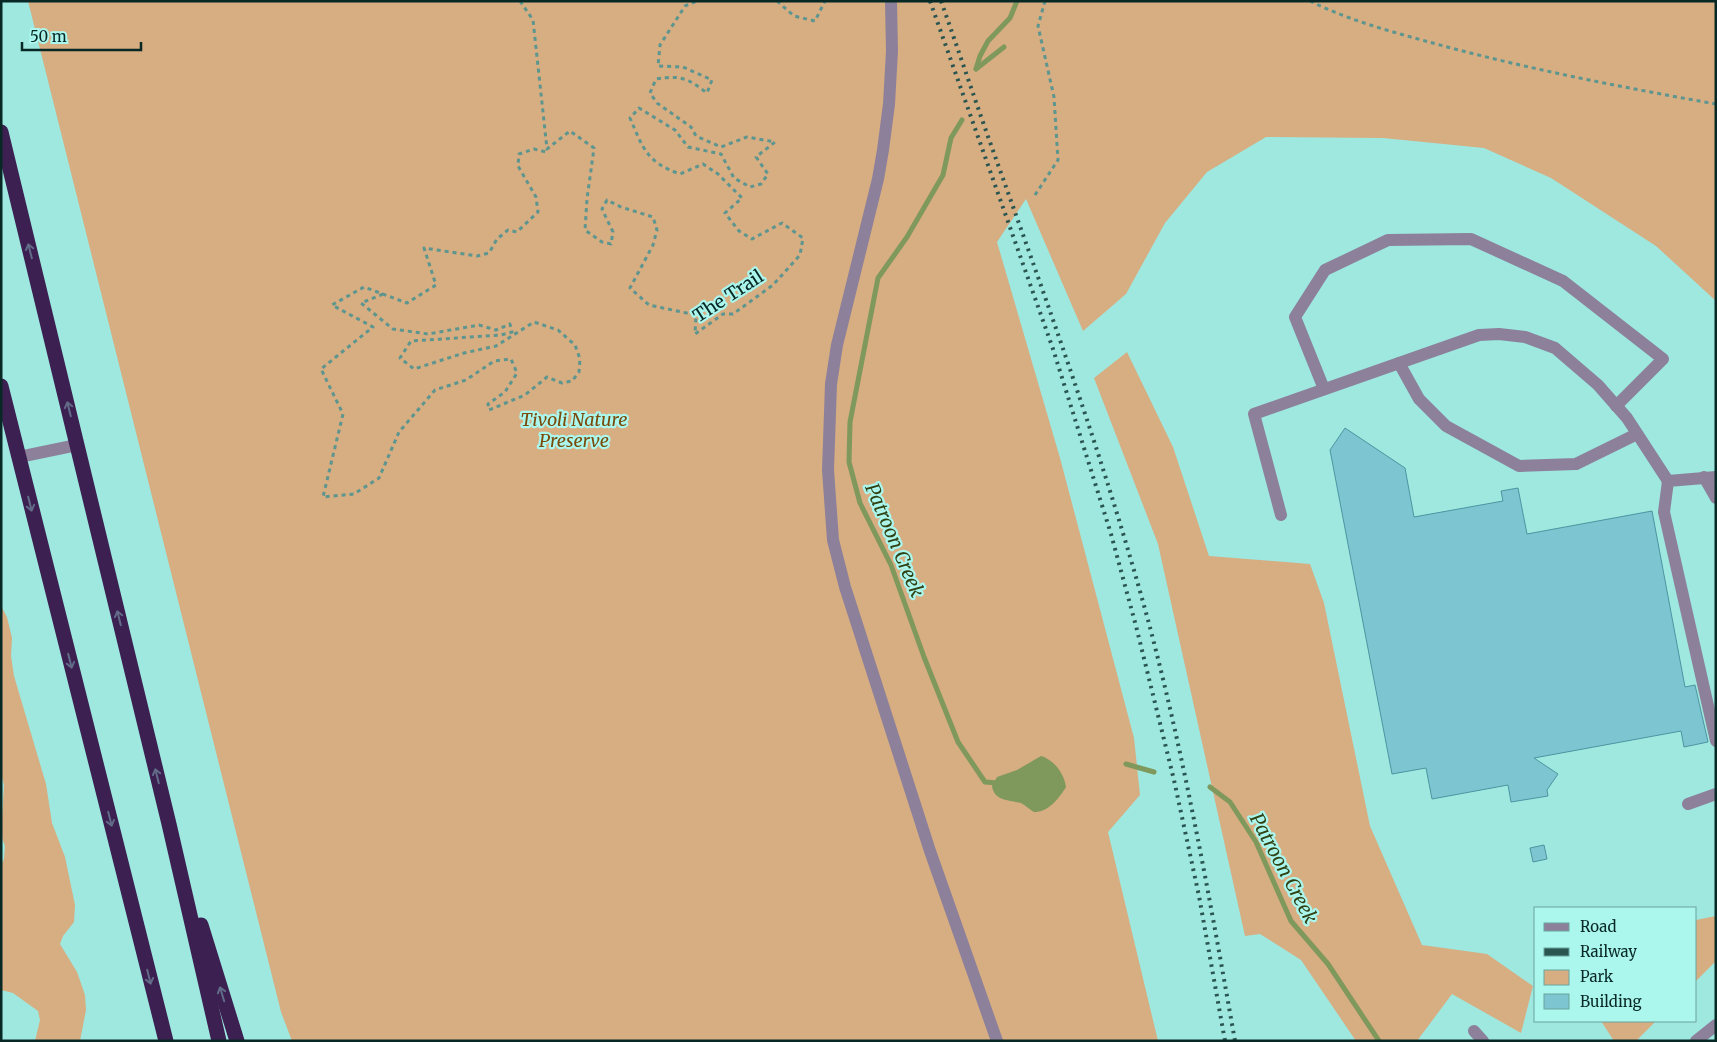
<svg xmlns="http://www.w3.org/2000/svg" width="1717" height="1042" viewBox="0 0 1717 1042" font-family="Merriweather,serif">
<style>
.green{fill:#d7ad82}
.water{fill:#7f985c}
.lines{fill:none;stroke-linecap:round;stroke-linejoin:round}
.stream{stroke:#7f985c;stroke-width:5}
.building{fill:#7dc6d1;stroke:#4c95a0}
.path{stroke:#5d958f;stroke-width:3;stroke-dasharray:4 4;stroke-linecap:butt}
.minor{stroke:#8d809a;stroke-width:12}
.highway{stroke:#3b2051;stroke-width:15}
.rail{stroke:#2b5550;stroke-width:4;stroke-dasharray:2.5 5;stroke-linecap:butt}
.oneway{stroke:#626b88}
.labels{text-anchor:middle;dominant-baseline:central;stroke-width:4.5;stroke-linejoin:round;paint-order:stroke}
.street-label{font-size:18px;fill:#082825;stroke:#abf6ed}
.park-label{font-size:18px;font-style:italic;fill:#794a09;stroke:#abf6ed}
.water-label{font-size:19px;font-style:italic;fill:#304114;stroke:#abf6ed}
</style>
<rect width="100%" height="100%" fill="#9ee8e0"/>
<g class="green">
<polygon points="28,1 1716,1 1716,301 1656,246 1551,178 1484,148 1383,138 1266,137 1207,172 1165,223 1126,294 1083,331 1026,199 997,242 1060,458 1134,738 1140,795 1108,832 1158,1041 292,1041 281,1012"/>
<polygon points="1127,352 1173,447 1209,556 1310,564 1324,603 1370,826 1422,945 1487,954 1533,986 1521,1033 1452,994 1417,1041 1356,1041 1301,960 1260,934 1245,936 1158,544 1094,378"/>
<polygon points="1,606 7,617 12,638 11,656 14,676 46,784 52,823 65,857 75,905 74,922 63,936 60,944 77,972 85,995 86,1010 80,1041 35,1041 40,1020 38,1011 13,993 1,990 1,865 4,859 5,846 1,835 4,785 1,773"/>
<polygon points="1716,916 1716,961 1696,981 1696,920"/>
<polygon points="1601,1021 1656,1021 1636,1041 1614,1041"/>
</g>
<path class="water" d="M1041,756c13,4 23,17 25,31 -6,10 -18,26 -32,25 -4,-2 -9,-7 -13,-9 -12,-3 -27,-2 -29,-17l5,-9 20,-7z"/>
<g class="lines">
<g class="stream">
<polyline points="976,69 980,56 988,41 1010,18 1017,1"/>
<polyline points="976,69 1004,47"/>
<polyline points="962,120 951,138 943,175 907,237 878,278 850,422 849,462 860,503 891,565 924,657 958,742 985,782 998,783"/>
<polyline points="1126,764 1154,772"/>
<polyline points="1210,787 1230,802 1256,842 1291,921 1328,964 1379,1041"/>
</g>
</g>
<g class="building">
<polygon points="1345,428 1405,468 1414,517 1503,501 1501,491 1518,488 1527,534 1652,511 1685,687 1695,685 1708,742 1684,747 1681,731 1534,758 1558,774 1547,790 1548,796 1511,802 1508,785 1432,799 1426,768 1392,774 1330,450"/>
<polygon points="1544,845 1547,859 1533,862 1530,848"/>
</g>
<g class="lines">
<g class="path">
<path d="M520,1l13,19 14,129 23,-18 24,17 -7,51 -2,31 17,12 9,2 2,-12 -11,-23 5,-9 14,7 32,10 4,13 -4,15 -23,43 19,17 47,10 -1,19 28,-20h10l40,-29 27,-30 3,-17 -21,-15 -30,16 -13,-8 -14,-18 17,-15 -24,-24 -15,-10 -23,10c-34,-12 -37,-26 -50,-56l9,-10 36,22 13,17 33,7 13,24 16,9 11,-3 7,-10 -12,-17 19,-15 -28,-5 -26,10 -25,-11 -5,-9 -34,-24 -7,-10 6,-14c25,-4 31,-1 51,14l5,-13 -29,-13 -25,-1 2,-21 25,-39 12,-5"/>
<polyline points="777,1 794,16 815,21 825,1"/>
<path d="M1310,1c38,19 79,30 119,41 94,26 191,45 287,62"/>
<polyline points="1035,195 1058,160 1054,97 1038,26 1045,1"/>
<polyline points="383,294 361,303 393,329 428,334 479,325 496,330 510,324 512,332 501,335 411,341 400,358 414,369 464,353 496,346 534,322 558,330 575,345 580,359 579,372 572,381 562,383 547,377 525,395 489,410 488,404 505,392 517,373 511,359 494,361 466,380 435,390 399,432 379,478 354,494 323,497 343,414 321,369 373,327 332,305 364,287 407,303 436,285 424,248 477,256 489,253 497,239 508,230 517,232 538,212 536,197 518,166 519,154 534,149 546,152 547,149"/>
</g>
<g class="minor">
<polyline points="891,1 892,51 889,104 883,150 878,179 837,345 831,384 828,470 833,540 845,587 930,851 997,1041"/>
<polyline points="1399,363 1419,399 1446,426 1519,466 1576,464 1637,434"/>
<polyline points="1324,389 1295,317 1325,270 1388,240 1471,239 1563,281 1663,359 1616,406"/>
<polyline points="19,457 77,445"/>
<polyline points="1704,477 1716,498"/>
<polyline points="1716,477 1668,481 1664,512 1716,741"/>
<polyline points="1281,515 1254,414 1479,335 1499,334 1525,337 1555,348 1598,385 1627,418 1668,481"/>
<polyline points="1688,804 1716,794"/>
<polyline points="1474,1031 1483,1041"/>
<polyline points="1696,1041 1716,1025"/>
</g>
<g class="highway">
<polyline points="1,132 169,824 219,1041"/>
<polyline points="1,386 166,1041"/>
<polyline points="201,925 237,1041"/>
</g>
<g class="rail">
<polyline points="930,1 1053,349 1111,534 1136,626 1174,780 1199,896 1225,1041"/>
<path d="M941,1c17,48 33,96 50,144 56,157 113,314 157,475 37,139 62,280 87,421"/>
</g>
</g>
<defs><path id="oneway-shaft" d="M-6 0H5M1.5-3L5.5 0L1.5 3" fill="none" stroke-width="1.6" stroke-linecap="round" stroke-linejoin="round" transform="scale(1.25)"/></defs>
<g class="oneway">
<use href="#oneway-shaft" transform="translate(30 251) rotate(-104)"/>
<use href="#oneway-shaft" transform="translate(69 409) rotate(-104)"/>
<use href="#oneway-shaft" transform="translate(30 504) rotate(76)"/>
<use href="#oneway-shaft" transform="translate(119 618) rotate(-104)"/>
<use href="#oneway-shaft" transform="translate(70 661) rotate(76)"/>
<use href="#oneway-shaft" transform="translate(157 776) rotate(-104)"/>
<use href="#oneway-shaft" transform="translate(110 819) rotate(76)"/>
<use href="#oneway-shaft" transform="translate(149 977) rotate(76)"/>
<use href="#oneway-shaft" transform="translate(222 994) rotate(-107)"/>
</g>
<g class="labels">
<g class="street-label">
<text transform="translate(728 296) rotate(-33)">The Trail</text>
</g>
<g class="park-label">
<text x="574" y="419">Tivoli Nature<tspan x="574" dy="21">Preserve</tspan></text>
</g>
<g class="water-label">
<text transform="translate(895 540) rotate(67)">Patroon Creek</text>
<text transform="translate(1284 868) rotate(62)">Patroon Creek</text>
</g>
</g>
<rect width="1717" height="1042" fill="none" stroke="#082825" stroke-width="5"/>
<rect x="1534" y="907" width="162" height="115" fill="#abf6ed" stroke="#6aa49d"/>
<rect x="1544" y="923" width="25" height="8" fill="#8d809a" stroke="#6aa49d"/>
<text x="1580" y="932" font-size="15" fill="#082825">Road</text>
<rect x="1544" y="948" width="25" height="8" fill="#2b5550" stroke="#6aa49d"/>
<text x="1580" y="957" font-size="15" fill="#082825">Railway</text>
<rect x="1544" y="970" width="25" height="15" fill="#d7ad82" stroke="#6aa49d"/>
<text x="1580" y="982" font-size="15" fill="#082825">Park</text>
<rect x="1544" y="994" width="25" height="15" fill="#7dc6d1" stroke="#6aa49d"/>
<text x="1580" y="1007" font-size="15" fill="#082825">Building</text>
<path d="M22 42v8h119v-8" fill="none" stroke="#082825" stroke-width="2.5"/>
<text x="30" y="42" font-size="15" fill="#082825" stroke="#abf6ed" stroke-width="4" paint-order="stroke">50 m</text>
</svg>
